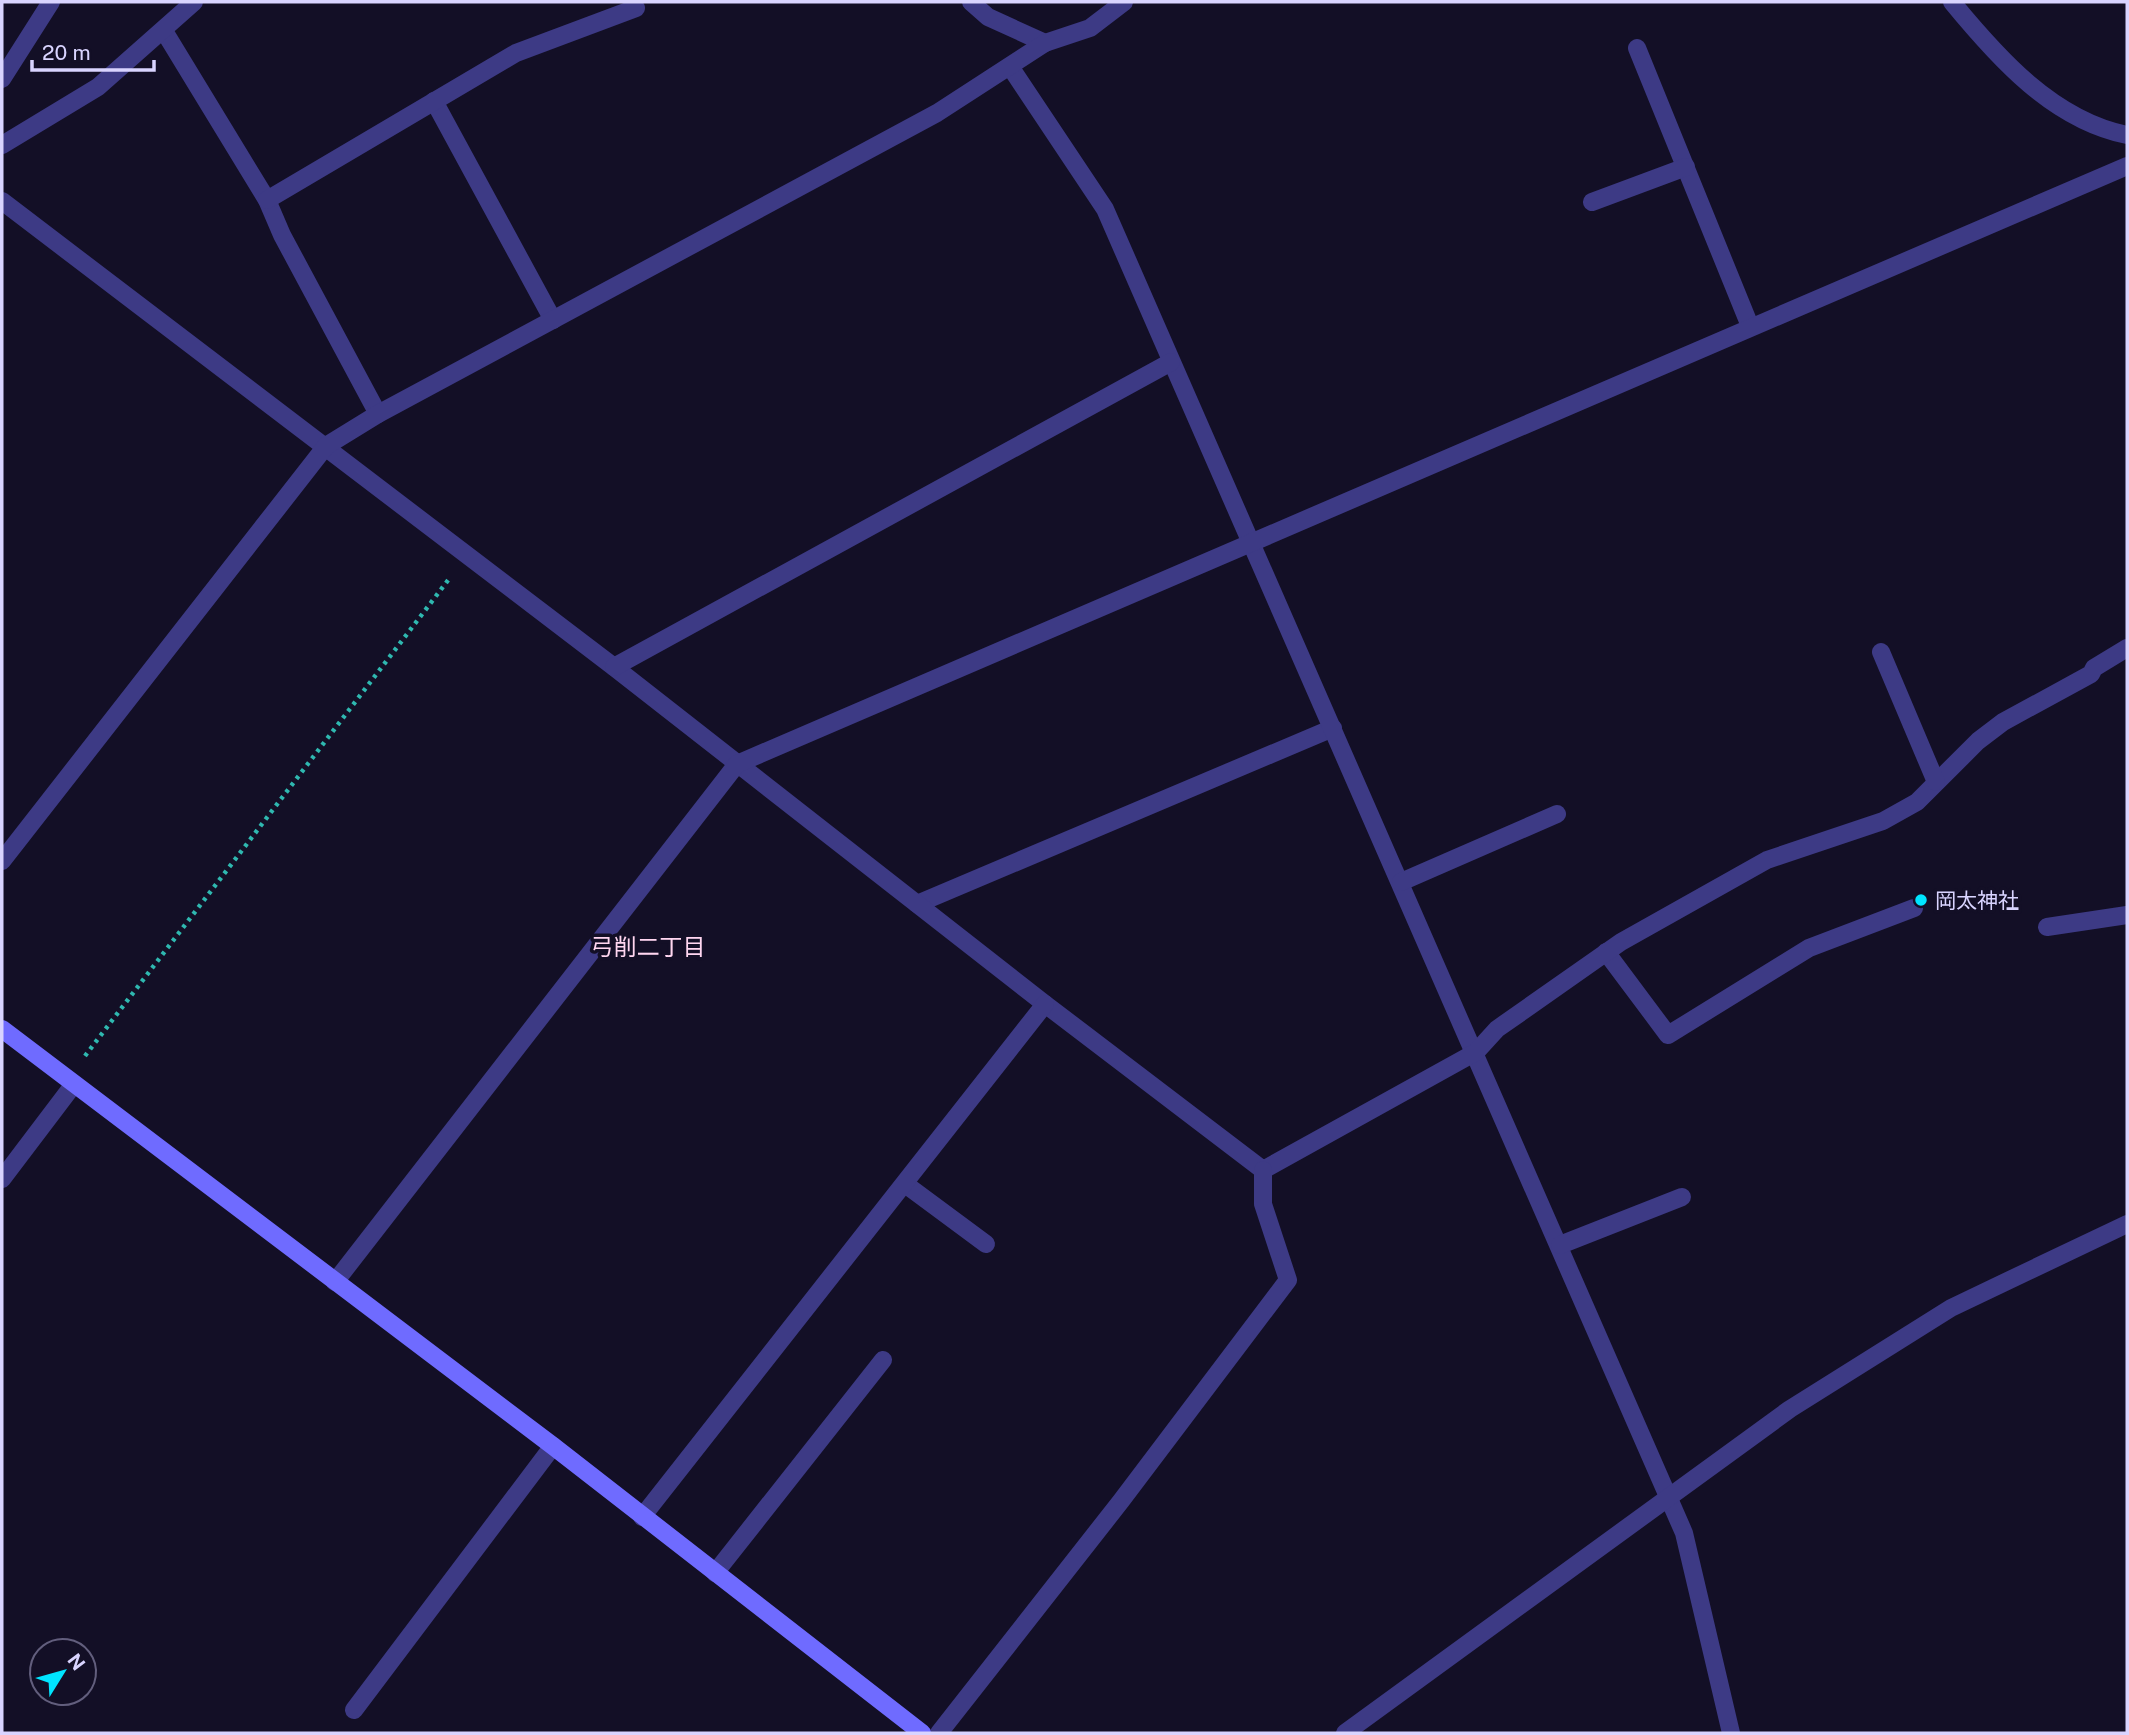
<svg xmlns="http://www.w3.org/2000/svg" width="2129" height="1735" viewBox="0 0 2129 1735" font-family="'Public Sans','Noto Sans JP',sans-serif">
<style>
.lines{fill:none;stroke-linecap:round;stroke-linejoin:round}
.path{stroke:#2fb8b0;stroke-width:4.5;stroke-dasharray:3.5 5;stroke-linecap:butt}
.lane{stroke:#3d3a85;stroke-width:18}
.street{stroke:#3d3a85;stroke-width:18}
.secondary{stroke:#6f6bff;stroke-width:18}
.poi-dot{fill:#00e5ff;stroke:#130f26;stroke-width:2.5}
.labels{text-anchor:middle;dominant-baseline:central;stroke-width:7;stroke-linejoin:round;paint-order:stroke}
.poi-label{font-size:21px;fill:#d9d4ff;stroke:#130f26;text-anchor:start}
.neighbourhood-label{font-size:23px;fill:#ffd6f0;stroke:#130f26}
</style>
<rect width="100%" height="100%" fill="#130f26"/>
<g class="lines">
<polyline class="path" points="85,1056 449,579"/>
<g class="lane">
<polyline points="917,904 1333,728"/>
<polyline points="2047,927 2127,915"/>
<polyline points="1606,952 1668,1035 1809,948 1914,908"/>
</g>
<g class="street">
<polyline points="971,2 988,17 1045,43"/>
<path d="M1952,2c46,56 101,118 175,133"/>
<polyline points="164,31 267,200 282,235 378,414"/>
<polyline points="1637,48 1750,326"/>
<polyline points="1011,68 1105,209 1684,1533 1731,1733"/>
<polyline points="2,79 51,2"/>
<polyline points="434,101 553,320"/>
<polyline points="2,145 98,87 194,2"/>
<polyline points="267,200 516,53 636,8"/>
<polyline points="2,201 614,667 1045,1004 1263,1170 1476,1052 1497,1029 1621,942 1767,860 1883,821 1917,802 1978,741 2003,722 2091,674 2094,668 2127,648"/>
<polyline points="1592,202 1686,167"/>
<polyline points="1881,652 1936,782"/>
<polyline points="614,667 1171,362"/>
<polyline points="2,861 326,446 378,414 937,113 1045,43 1090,28 1124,2"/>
<polyline points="1401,882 1557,814"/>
<polyline points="2,1179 74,1084"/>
<polyline points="905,1184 986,1244"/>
<polyline points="1560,1245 1682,1197"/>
<polyline points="335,1282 737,764 2127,166"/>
<polyline points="642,1517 1045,1004"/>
<polyline points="715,1573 883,1360"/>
<polyline points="354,1710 553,1446"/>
<polyline points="939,1733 1121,1501 1288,1280 1263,1204 1263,1170"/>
<polyline points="1345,1733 1790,1409 1951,1308 2127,1224"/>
</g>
<polyline class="secondary" points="2,1029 553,1446 922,1733"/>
</g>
<circle class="poi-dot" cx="1921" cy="900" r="7"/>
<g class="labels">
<g class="poi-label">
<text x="1935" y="900">岡太神社</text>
</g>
<g class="neighbourhood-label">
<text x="648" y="946">弓削二丁目</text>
</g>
</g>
<rect width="2129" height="1735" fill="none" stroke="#d9d4ff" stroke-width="7"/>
<g transform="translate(63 1672) rotate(53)"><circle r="33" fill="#130f26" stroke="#625e7d" stroke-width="2"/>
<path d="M0-5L12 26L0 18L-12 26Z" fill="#00e5ff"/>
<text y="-10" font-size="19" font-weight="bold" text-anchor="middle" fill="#d9d4ff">N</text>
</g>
<path d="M32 60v10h122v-10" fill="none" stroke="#d9d4ff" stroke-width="3.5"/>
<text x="42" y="60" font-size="21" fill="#d9d4ff" stroke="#130f26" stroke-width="5" paint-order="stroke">20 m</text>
</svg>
